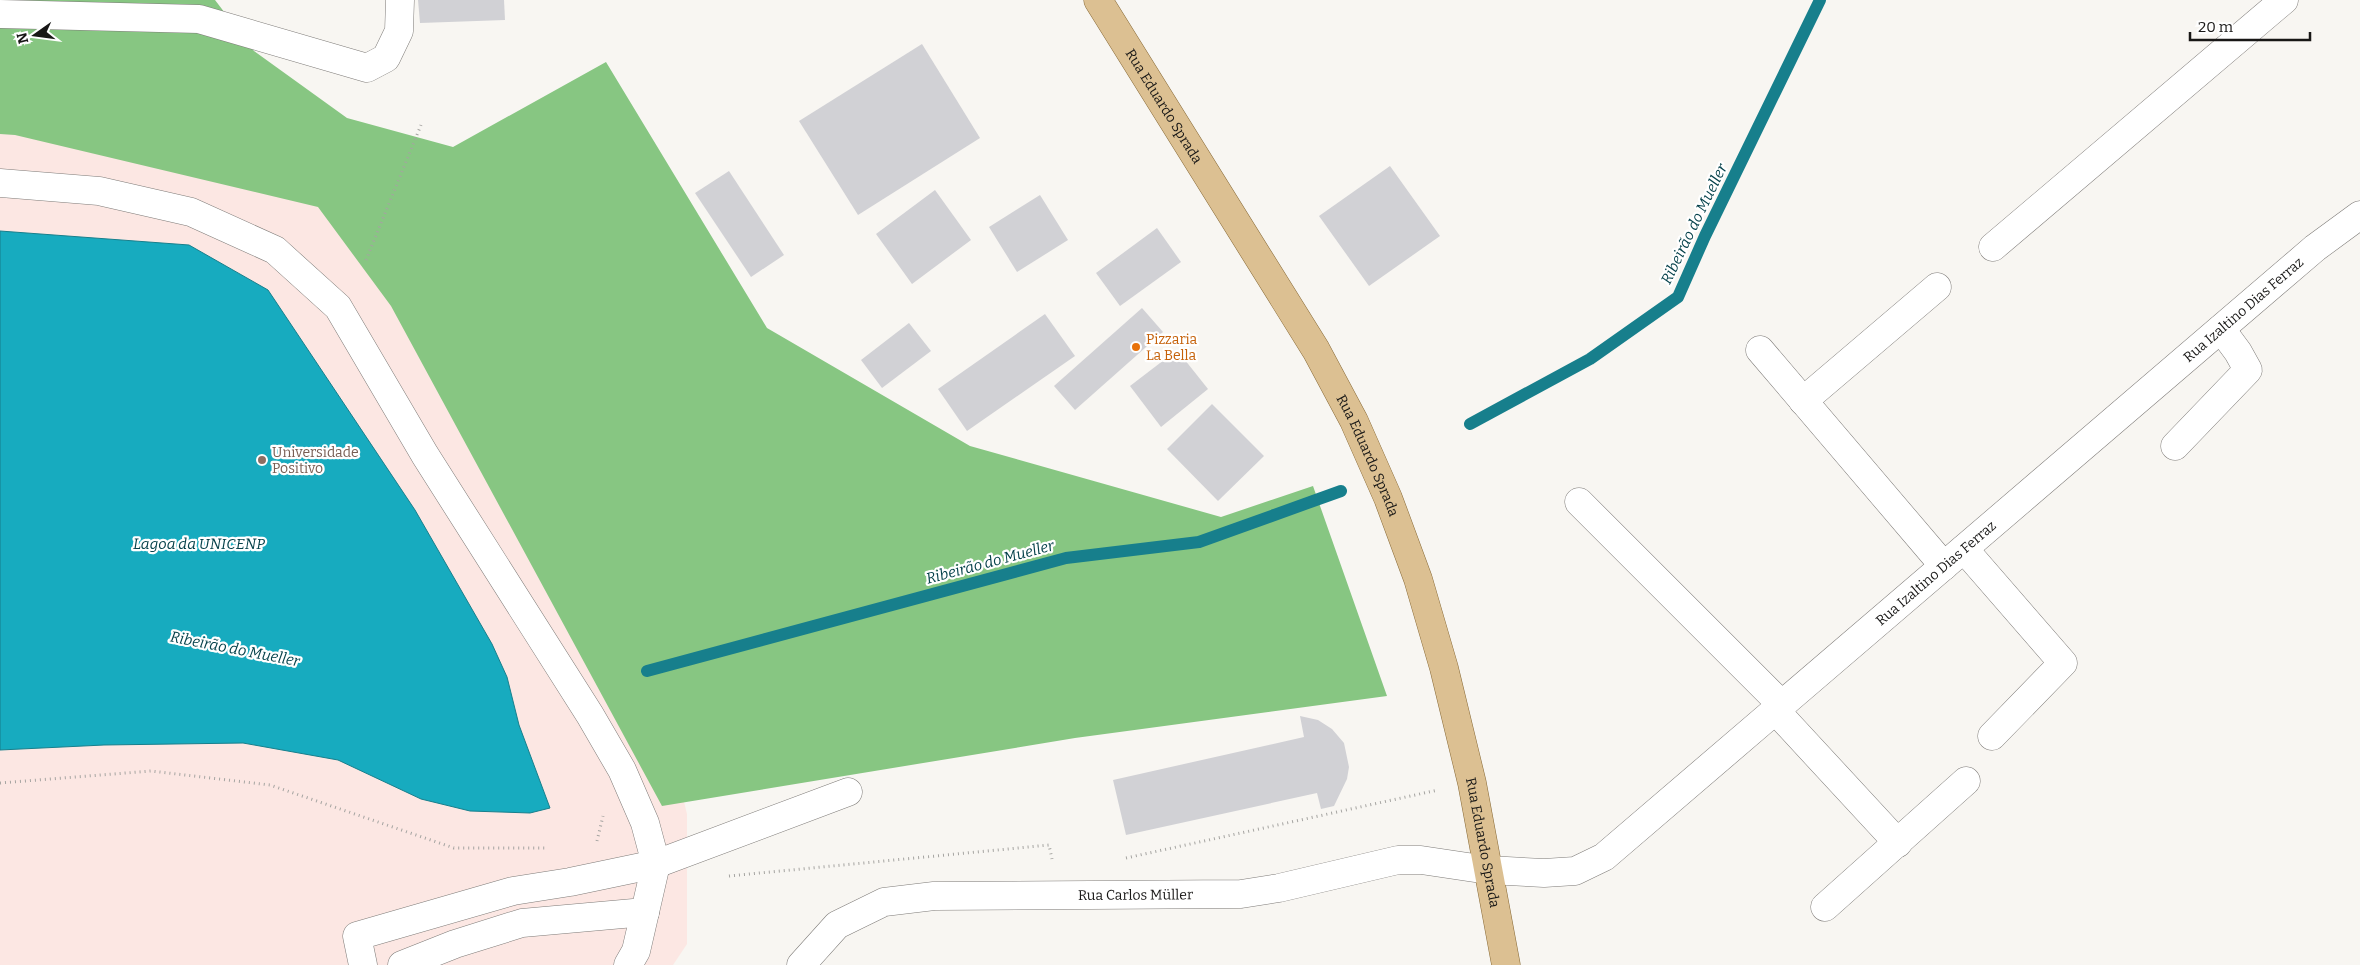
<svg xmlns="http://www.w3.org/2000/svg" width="2360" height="965" viewBox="0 0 2360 965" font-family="Bitter,serif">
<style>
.education{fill:#fce7e3}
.forest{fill:#87c682}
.water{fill:#17abbf;stroke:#177f8c}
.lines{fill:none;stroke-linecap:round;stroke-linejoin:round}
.stream{stroke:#177f8c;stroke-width:12}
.building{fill:#d1d1d5}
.minor-casing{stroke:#7e7b78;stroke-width:29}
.major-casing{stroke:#886a38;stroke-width:29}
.path{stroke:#a5a4a1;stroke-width:3;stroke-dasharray:1 4;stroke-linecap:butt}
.minor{stroke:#fff;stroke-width:28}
.major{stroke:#dcc092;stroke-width:28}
.food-dot{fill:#e8710a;stroke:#fff;stroke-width:2}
.education-dot{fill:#8d6e63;stroke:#fff;stroke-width:2}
.labels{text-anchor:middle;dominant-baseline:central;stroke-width:4.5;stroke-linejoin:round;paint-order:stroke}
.street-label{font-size:14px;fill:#181716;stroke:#fff}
.food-label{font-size:14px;fill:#c56008;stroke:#fff;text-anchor:start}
.education-label{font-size:14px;fill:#785e54;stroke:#fff;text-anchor:start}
.water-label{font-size:15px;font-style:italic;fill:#06424b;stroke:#fff}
</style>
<rect width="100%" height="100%" fill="#f8f6f2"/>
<polygon class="education" points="0,103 330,183 664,719 687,814 687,944 673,965 0,965"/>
<polygon class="forest" points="0,0 215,0 254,51 347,118 453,147 606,62 767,328 970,446 1221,517 1313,486 1387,696 1075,738 662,806 391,306 318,207 15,135 0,134"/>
<polygon class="water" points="0,231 189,245 268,290 415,510 492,644 507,677 519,725 550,808 530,813 470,811 421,799 338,760 243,743 104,745 0,750"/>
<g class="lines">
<g class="stream">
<polyline points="1470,424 1590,359 1678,297 1705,236 1820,0"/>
<polyline points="647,671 1066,558 1199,542 1341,491"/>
</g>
</g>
<g class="building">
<polygon points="418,0 504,0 505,20 420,23"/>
<polygon points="922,44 980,138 858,215 799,121"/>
<polygon points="1390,166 1440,236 1369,286 1319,216"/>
<polygon points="729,171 784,255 751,277 695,193"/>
<polygon points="935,190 971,240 912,284 876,234"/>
<polygon points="1040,195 1068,240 1017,272 989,227"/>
<polygon points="1157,228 1181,262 1120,306 1096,273"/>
<polygon points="1142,308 1163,332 1075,410 1054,386"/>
<polygon points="1045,314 1075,356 967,431 938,389"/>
<polygon points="909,323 931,351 882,388 861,360"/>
<polygon points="1177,350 1208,389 1161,427 1130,386"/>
<polygon points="1212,404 1264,456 1218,501 1167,449"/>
<polygon points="1300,716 1318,720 1332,729 1344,743 1349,767 1347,779 1334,806 1321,809 1317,793 1126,835 1113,780 1304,737"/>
</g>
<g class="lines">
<g class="minor-casing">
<g id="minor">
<polyline points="0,14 199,19 367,68 386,58 399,31 400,0"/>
<polyline points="0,183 99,191 191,212 275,250 338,307 425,455 590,715 622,770 645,823 656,864 636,951 628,965"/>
<polyline points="1993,247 2284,0"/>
<polyline points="1760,350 1944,566"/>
<polyline points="1803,401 1937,287"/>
<polyline points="2175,446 2248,370 2238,352 2221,329"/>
<polyline points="1579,502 1782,705"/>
<polyline points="1964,549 2063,663 1992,736"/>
<polyline points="1775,710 1898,843"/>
<polyline points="1825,907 1966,781"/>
<polyline points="363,965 357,936 513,891 570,882 656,864 848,792"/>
<polyline points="402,965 455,944 522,923 645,912"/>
<path id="s1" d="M801,965l36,-40 47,-23 50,-6 307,-2 38,-6 119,-28h23l67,10 56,3 31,-2 29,-14 711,-609 45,-33"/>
</g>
</g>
<g class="major-casing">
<g id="major">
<path id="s2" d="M1098,0l218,350 38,71 34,77 30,81 26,89 28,115 34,182"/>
</g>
</g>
<g class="path">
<polyline points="366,260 421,125"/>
<polyline points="0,783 151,771 270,785 454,848 547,848"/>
<polyline points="597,841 603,816"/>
<polyline points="1126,858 1438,790"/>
<polyline points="729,876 1049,845 1052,859"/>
</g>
<use href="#minor" class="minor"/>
<use href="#major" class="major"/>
</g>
<circle class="food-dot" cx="1136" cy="347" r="5"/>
<circle class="education-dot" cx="262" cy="460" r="5"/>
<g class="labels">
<g class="street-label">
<text stroke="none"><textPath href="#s2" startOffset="125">Rua Eduardo Sprada</textPath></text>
<text stroke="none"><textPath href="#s1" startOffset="1676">Rua Izaltino Dias Ferraz</textPath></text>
<text stroke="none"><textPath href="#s2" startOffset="530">Rua Eduardo Sprada</textPath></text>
<text stroke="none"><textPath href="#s1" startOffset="1271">Rua Izaltino Dias Ferraz</textPath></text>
<text stroke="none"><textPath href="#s2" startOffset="935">Rua Eduardo Sprada</textPath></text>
<text stroke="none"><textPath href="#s1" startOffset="358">Rua Carlos Müller</textPath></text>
</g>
<g class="food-label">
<text x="1146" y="339">Pizzaria<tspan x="1146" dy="16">La Bella</tspan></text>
</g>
<g class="education-label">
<text x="272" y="452">Universidade<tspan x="272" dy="16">Positivo</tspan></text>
</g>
<g class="water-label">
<text transform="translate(1694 224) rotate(-64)">Ribeirão do Mueller</text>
<text x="199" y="544">Lagoa da UNICENP</text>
<text transform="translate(990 562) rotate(-15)">Ribeirão do Mueller</text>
<text transform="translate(235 649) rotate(11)">Ribeirão do Mueller</text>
</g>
</g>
<g transform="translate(35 35) rotate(256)" stroke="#ffffff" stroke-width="4" paint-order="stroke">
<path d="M0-4L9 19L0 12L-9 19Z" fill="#181716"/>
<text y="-8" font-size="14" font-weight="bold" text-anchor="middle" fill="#181716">N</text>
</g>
<path d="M2190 32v8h120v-8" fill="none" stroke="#181716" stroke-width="2.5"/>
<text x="2198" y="32" font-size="15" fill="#181716" stroke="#ffffff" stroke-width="4" paint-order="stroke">20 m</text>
</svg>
